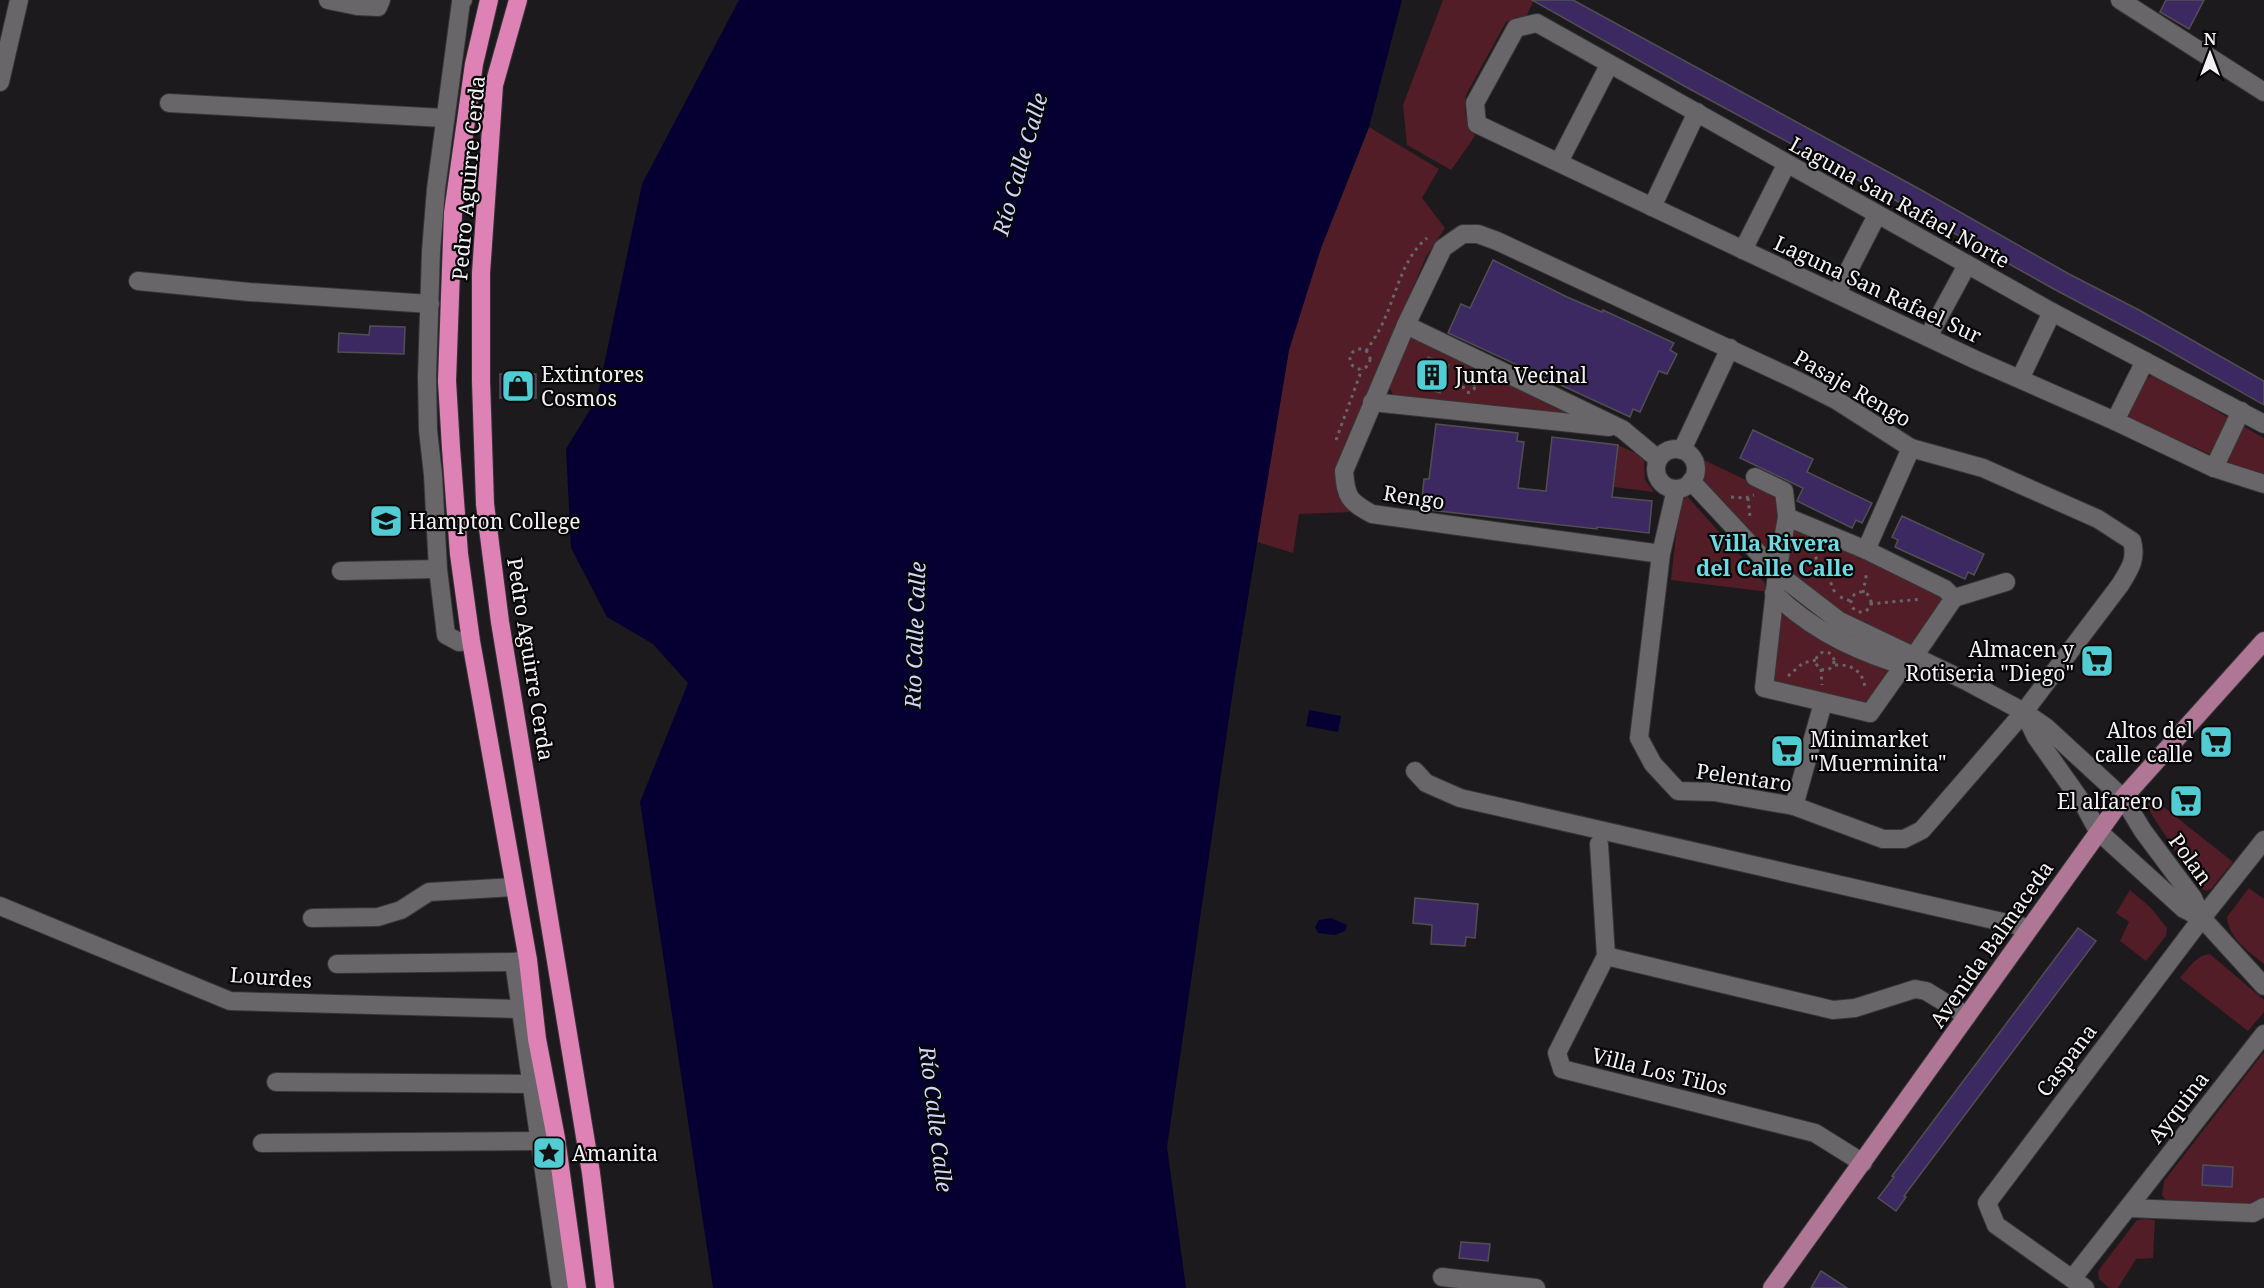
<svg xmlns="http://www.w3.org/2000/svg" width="2264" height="1288" viewBox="0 0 2264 1288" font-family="'Noto Serif',serif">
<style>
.green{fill:#521d27}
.water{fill:#050031}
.building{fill:#3d2961;stroke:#504f52;stroke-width:1.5}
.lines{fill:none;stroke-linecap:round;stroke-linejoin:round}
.minor-casing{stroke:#363536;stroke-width:20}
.major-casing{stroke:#363536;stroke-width:20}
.highway-casing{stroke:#363536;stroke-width:20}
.path{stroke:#676567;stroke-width:3;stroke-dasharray:3 4.5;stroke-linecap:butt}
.minor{stroke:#686668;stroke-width:18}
.major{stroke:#af7696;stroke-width:18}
.highway{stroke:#de81b4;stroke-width:18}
.labels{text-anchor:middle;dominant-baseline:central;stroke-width:4.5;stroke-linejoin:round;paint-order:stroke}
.street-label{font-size:21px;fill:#f3f1f3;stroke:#070607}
.poi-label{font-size:21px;fill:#f3f1f3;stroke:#070607;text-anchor:start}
.water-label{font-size:22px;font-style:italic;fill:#ced7fb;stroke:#070607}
.neighbourhood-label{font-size:22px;font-weight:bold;fill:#6edae1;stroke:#070607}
</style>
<rect width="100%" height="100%" fill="#1c1a1d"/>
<g class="green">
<path d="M1443,0h91l-8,17h-9l-11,5 -40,73c-2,16 -1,26 9,41l-24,34 -44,-25 -4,-40z"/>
<polygon points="1369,127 1439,169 1422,198 1445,228 1426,257 1335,471 1337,489 1351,512 1299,514 1293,553 1257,542 1289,350 1321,248"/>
<polygon points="1416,336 1566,408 1566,413 1395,399 1390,388 1408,339"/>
<polygon points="2154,375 2264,438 2264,478 2130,419 2128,411 2144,379"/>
<polygon points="1618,445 1644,457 1645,480 1654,492 1614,487"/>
<polygon points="1700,458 1777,495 1781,500 1773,546 1764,552 1700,480"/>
<polygon points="1686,495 1764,582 1769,592 1671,580 1680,500 1682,496"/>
<polygon points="1791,525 1937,593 1946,601 1912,647 1856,623 1785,572"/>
<polygon points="1780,605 1892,665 1867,704 1772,682"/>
<polygon points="2151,797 2233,862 2211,889 2206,891 2199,887 2152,815 2147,805"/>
<path d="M2249,888l15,11v65c-16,-13 -35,-25 -37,-47z"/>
<polygon points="2130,890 2150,907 2167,928 2166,936 2146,961 2120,941 2129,922 2116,913"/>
<path d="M2210,954l54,46v12l-16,19 -68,-53c9,-10 16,-23 30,-24z"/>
<polygon points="2264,1052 2264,1207 2169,1204 2162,1195 2164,1181"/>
<polygon points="2146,1219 2155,1220 2153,1258 2136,1259 2118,1288 2109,1288 2099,1279 2098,1271 2137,1220"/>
</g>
<g class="water">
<polygon points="739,0 1402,0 1369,127 1321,248 1289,350 1235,677 1167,1147 1186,1288 713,1288 640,802 688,683 653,644 607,617 571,548 566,449 597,398 642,184"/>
<polygon points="1309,710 1341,716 1338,732 1306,726"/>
<polygon points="1331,918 1347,925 1345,931 1335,935 1318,933 1315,927 1319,920"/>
</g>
<g class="building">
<polygon points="1532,0 1573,0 1923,191 2069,274 2139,310 2264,381 2264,405 2157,344 2052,288 1895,200 1686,87"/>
<polygon points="2166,0 2204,0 2189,29 2160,12"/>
<polygon points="1493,260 1567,297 1602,312 1603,310 1674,343 1670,350 1677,354 1667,374 1659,371 1640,412 1633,409 1630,417 1448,333 1461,304 1470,308"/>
<polygon points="370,326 405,327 404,354 338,352 339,333 369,335"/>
<polygon points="1428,357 1449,365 1440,393 1417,385"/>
<rect x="500" y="374" width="36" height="24"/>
<polygon points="1436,424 1518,433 1517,441 1524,442 1518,488 1546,491 1552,437 1618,445 1612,497 1652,501 1649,533 1597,527 1597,529 1421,509 1424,479 1429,479"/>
<polygon points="1753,430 1813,459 1807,472 1872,503 1862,523 1856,520 1852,528 1797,501 1803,488 1740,458"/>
<polygon points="1902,516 1984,554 1974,575 1968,572 1965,579 1895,547 1898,540 1892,537"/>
<polygon points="1415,898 1478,904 1475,938 1466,937 1465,946 1431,944 1432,925 1413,923"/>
<polygon points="2078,928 2096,941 1958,1124 1904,1196 1906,1197 1896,1211 1878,1198 1894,1177 1892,1176"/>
<polygon points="2203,1165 2233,1167 2232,1187 2202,1185"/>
<polygon points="1461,1242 1490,1244 1488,1261 1459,1258"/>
<polygon points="1821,1271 1847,1288 1811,1288"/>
</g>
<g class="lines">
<g class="minor-casing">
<g id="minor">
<polyline points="328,0 357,6 378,7 381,0"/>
<polyline points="463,0 461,2 436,189 431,251 427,377 428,430 433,475 438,569 446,635 459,642 471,641"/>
<polyline points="2120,0 2264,92"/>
<polyline points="0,82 19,0"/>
<polyline points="169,103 444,118"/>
<polyline points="1559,162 1609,65"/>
<polyline points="1652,207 1697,112"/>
<polyline points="1743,250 1786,165"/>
<polyline points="138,281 249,292 430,304"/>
<polyline points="1837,293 1877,215"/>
<polyline points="1406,325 1622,429 1658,459"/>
<polyline points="1928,337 1967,265"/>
<polyline points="2020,379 2052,312"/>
<polyline points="1372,402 1609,427"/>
<polyline points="2115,421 2145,361"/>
<polyline points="2264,424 2052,312 1537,23 1516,28 1475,103 1477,124 1976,360 2115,421 2214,468 2264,484"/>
<circle cx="1676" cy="469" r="20"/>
<polyline points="1682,450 1730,348"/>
<polyline points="2214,468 2241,411"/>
<polyline points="1755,477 1784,491 1787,517 1777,573 1764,688 1870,713 1899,672 1915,655 1954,598 1945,589 1866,550 1787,517"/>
<polyline points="1691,481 1777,573 1838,620 1968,682 2024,712 2047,728 2123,798 2143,831 2193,898 2202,918"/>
<polyline points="1866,550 1911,448"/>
<path d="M1661,554l-289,-40c-23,-13 -26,-16 -28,-43l62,-146 37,-77 20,-14h15l19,7 297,138 42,21 75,48 72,20 115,51 34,22c5,18 -2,28 -12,44l-96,127 -102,118 -18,9h-21l-89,-33 -80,-14 -36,-1 -25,-27 -14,-26 22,-184 15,-65"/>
<polyline points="341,571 438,569"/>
<path d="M1774,593c38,38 88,61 139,75"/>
<polyline points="1954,598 2006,582"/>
<polyline points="2025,714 2036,737 2084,805 2098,831 2184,909 2202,918 2264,986"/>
<polyline points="1415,771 1426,783 1460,798 2029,928"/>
<polyline points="1794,806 1823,703"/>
<polyline points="1599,844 1606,956 1557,1053 1562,1069 1815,1133 1863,1163"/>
<polyline points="0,906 230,1001 520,1009"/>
<polyline points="312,918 378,917 401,910 429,892 514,887"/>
<polyline points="1606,956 1833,1010 1855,1008 1915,989 1926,991 1967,1016"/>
<polyline points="528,960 514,962 560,1283"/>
<polyline points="337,964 514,962"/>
<polyline points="276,1082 532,1084"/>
<polyline points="262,1143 540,1141"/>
<polyline points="2128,1208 2253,1213 2264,1207"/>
<polyline points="1442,1277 1536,1288"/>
<polyline points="2072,1279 2264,1034"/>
<polyline points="2085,1288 1996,1225 1987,1203 2202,918 2264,840"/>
</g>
</g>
<g class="major-casing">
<polyline id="major" points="1772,1288 2123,798 2264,641"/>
</g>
<g class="highway-casing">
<g id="highway">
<polyline points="489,0 474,64 453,213 447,381 451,448 459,554 471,641 528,960 537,1039 556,1138 577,1288"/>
<polyline points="518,0 494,85 481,273 481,381 485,504 500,622 591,1173 605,1288"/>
</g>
</g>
<g class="path">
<circle cx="1360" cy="359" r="10"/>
<path d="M1366,351c7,-10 14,-21 19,-33 12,-27 18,-60 42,-80"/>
<circle cx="1469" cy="387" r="5.5"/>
<polyline points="1336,440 1362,369"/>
<polyline points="1731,497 1746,498 1754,495"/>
<polyline points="1748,498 1750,517"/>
<polyline points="1806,545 1826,571 1835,593"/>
<circle cx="1861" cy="602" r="10"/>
<polyline points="1863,593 1867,571"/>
<polyline points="1840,597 1851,601"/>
<polyline points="1870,604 1922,599"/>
<circle cx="1825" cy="661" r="9"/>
<path d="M1835,665c17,-1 28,6 30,23"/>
<polyline points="1821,669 1822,685"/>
<polyline points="1788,676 1803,663 1816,660"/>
</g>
<use href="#minor" class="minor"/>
<use href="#major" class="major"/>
<use href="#highway" class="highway"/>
</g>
<defs>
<g id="building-square" transform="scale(1.725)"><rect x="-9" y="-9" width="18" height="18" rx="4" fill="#51ccd3" stroke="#070607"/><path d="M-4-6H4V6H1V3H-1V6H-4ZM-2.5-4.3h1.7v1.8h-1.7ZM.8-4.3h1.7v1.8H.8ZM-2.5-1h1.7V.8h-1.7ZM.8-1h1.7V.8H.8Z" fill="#111"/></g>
<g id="shop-square" transform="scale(1.725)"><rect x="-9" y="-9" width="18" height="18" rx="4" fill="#51ccd3" stroke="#070607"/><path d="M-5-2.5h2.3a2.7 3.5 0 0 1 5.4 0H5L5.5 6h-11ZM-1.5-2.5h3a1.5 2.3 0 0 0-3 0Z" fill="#111"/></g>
<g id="school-square" transform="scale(1.725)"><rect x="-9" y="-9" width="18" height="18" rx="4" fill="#51ccd3" stroke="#070607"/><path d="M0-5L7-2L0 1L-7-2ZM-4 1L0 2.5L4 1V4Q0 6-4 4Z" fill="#111"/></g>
<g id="supermarket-square" transform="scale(1.725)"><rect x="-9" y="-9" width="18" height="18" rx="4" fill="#51ccd3" stroke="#070607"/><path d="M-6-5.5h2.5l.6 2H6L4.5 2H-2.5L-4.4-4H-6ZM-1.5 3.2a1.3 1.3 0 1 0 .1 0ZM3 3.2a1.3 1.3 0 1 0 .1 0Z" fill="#111"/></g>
<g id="sight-square" transform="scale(1.725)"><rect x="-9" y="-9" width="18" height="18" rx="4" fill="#51ccd3" stroke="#070607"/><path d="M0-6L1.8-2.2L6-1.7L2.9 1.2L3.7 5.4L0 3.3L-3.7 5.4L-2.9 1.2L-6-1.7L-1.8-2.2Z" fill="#111"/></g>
</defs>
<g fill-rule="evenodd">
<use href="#building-square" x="1432" y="375"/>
<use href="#shop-square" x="518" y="386"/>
<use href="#school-square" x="386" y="521"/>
<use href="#supermarket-square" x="2097" y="661"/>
<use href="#supermarket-square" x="2216" y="742"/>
<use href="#supermarket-square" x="1787" y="751"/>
<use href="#supermarket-square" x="2186" y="801"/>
<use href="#sight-square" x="549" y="1153"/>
</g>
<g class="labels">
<g class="street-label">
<text transform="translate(468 178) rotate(-85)">Pedro Aguirre Cerda</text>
<text transform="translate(1900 202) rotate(29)">Laguna San Rafael Norte</text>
<text transform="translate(1878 289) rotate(25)">Laguna San Rafael Sur</text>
<text transform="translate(1853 388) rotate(30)">Pasaje Rengo</text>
<text transform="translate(1414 497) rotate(9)">Rengo</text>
<text transform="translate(531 659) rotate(81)">Pedro Aguirre Cerda</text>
<text transform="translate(1744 777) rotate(8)">Pelentaro</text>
<text transform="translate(2191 859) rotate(54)">Polan</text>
<text transform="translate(1991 944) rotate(-55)">Avenida Balmaceda</text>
<text transform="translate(271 977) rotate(4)">Lourdes</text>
<text transform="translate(2066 1060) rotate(-53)">Caspana</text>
<text transform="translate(1660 1071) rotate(14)">Villa Los Tilos</text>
<text transform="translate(2178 1107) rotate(-52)">Ayquina</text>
</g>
<g class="poi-label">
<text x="541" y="374">Extintores<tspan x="541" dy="24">Cosmos</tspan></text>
<text x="1455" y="375">Junta Vecinal</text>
<text x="409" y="521">Hampton College</text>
<text x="2074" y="649" text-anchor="end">Almacen y<tspan x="2074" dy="24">Rotiseria "Diego"</tspan></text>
<text x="2193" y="730" text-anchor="end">Altos del<tspan x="2193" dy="24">calle calle</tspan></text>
<text x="1810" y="739">Minimarket<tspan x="1810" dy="24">"Muerminita"</tspan></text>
<text x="2163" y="801" text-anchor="end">El alfarero</text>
<text x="572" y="1153">Amanita</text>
</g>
<g class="water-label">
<text transform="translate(1019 164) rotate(-74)">Río Calle Calle</text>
<text transform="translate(914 635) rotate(-88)">Río Calle Calle</text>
<text transform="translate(937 1119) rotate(83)">Río Calle Calle</text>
</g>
<g class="neighbourhood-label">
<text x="1775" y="542">Villa Rivera<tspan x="1775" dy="25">del Calle Calle</tspan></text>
</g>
</g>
<g transform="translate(2210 54)" stroke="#070607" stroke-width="4.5" paint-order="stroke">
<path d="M0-4.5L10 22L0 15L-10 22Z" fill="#f3f1f3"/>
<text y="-9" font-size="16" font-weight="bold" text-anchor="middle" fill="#f3f1f3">N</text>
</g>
</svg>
